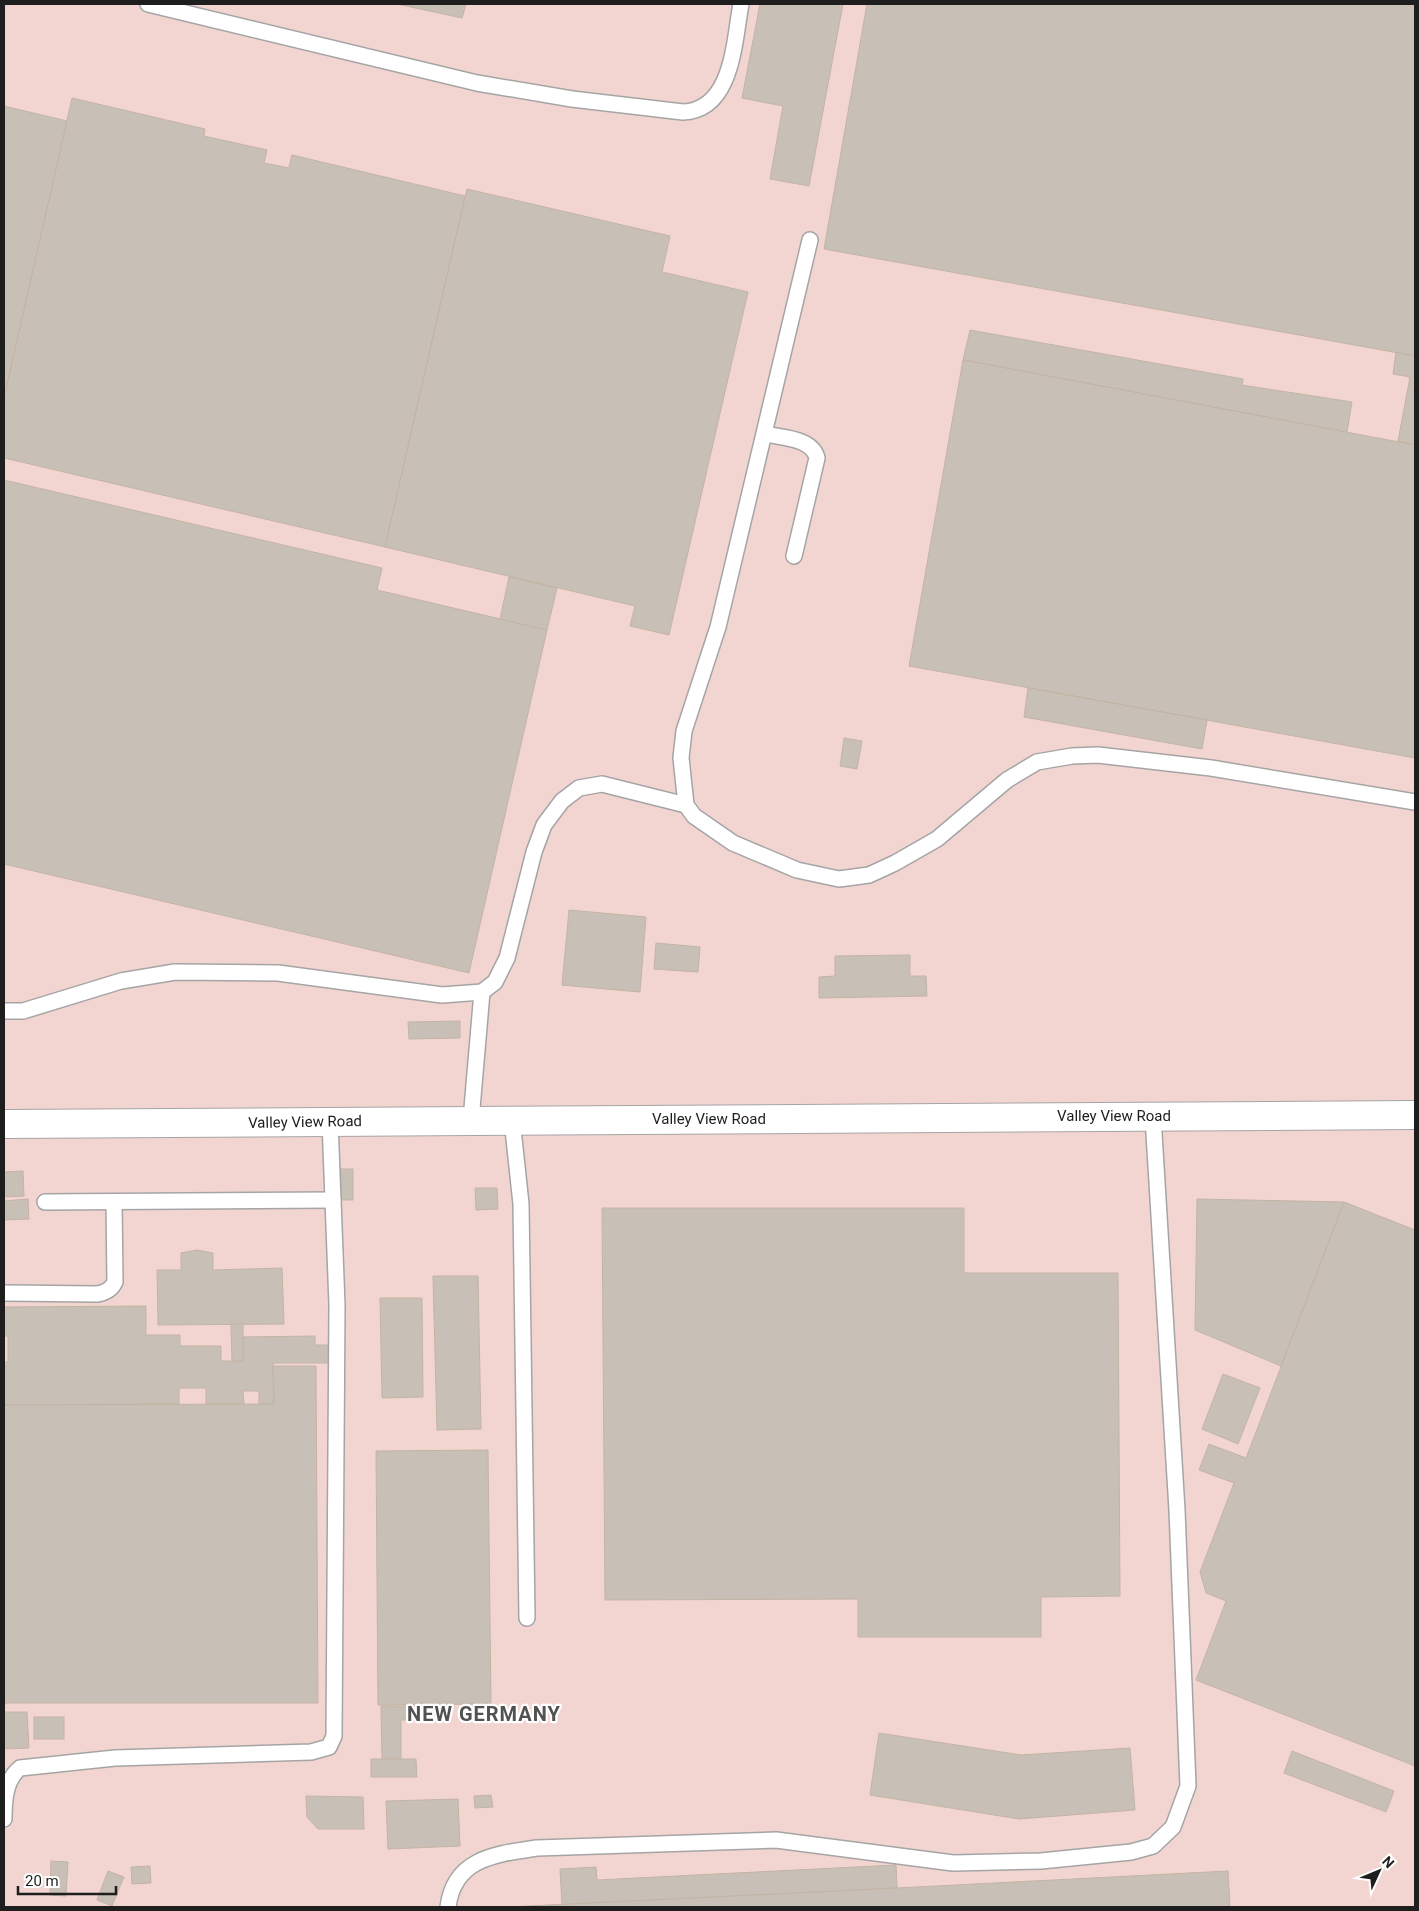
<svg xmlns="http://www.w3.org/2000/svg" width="1419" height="1911" viewBox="0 0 1419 1911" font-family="Roboto,sans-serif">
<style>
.commercial{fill:#f2d5d1}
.building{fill:#c8bfb6;stroke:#c3b4a4}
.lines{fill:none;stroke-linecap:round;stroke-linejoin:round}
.service-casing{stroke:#a5a5a5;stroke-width:18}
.minor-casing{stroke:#a5a5a5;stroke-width:30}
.service{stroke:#fff;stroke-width:15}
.minor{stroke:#fff;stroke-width:28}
.labels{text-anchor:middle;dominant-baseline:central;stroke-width:4.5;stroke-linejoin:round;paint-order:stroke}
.street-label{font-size:15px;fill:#1e1e1e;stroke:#fff}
.district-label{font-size:20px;font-weight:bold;letter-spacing:1px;fill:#515151;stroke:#fff}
</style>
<rect width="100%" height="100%" fill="#f0ede3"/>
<rect class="commercial" x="4" y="4" width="1411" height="1903"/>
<g class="building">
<polygon points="397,4 466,4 462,18"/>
<polygon points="760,4 843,4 809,186 770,179 783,106 742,98"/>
<polygon points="867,4 1415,4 1415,356 824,249"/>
<polygon points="72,98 205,129 204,136 267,150 264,163 289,168 292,155 465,196 385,547 4,458 4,397"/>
<polygon points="4,106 67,121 4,397"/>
<polygon points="467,189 670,236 662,272 748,292 669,635 630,626 635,606 385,547"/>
<polygon points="970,330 1243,379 1242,385 1352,402 1347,432 963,360"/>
<polygon points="1396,352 1415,356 1415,445 1398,441 1410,377 1393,374"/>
<polygon points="963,360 1415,445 1415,758 909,666"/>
<polygon points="4,480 382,568 377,590 547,630 469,973 4,864"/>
<polygon points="509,577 557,588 547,630 500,619"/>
<polygon points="1028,688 1207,720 1202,749 1024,717"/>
<polygon points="844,738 862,741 857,769 840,766"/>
<polygon points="569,910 646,917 640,992 562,985"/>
<polygon points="656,943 700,947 698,972 654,969"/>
<polygon points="910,955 910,976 926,976 927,996 819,998 819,977 835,976 835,956"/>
<polygon points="460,1021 460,1038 409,1039 408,1022"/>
<rect x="340" y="1169" width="13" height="31"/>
<polygon points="23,1171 24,1196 4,1197 4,1172"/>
<polygon points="475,1188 497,1188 498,1209 476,1210"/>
<polygon points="28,1199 29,1219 4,1220 4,1201"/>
<polygon points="1197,1199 1344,1202 1281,1366 1195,1330"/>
<polygon points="1344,1202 1415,1230 1415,1766 1196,1680 1226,1601 1206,1593 1200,1572 1234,1483 1199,1470 1209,1444 1246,1458"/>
<polygon points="602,1208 964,1208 964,1273 1118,1273 1120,1596 1041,1597 1041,1637 858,1637 858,1599 605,1600"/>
<polygon points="197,1250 213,1253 213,1270 282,1268 284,1324 158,1325 157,1270 181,1270 181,1253"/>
<polygon points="433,1276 478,1276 481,1429 437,1430"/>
<polygon points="380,1298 422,1298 423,1397 382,1398"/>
<polygon points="146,1306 146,1335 180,1335 180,1346 221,1346 221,1361 243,1361 243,1337 315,1336 315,1345 329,1345 329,1363 273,1363 274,1404 259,1404 259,1391 243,1391 244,1404 206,1404 206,1388 179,1388 179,1404 4,1405 4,1362 8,1362 8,1336 4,1336 4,1307"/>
<polygon points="231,1324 243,1324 243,1361 232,1361"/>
<polygon points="273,1366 316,1366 318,1703 4,1703 4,1405 274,1404"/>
<polygon points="1223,1374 1260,1388 1238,1444 1202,1429"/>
<polygon points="488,1450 491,1704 378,1705 376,1451"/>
<polygon points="381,1706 415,1706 415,1720 401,1720 401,1759 382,1759"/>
<polygon points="4,1712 27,1712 29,1748 4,1749"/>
<rect x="34" y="1717" width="30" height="22"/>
<polygon points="879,1733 1021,1755 1130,1748 1135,1810 1019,1819 870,1795"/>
<polygon points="1292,1751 1394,1791 1386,1812 1284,1773"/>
<polygon points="371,1759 416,1759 417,1777 371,1777"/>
<polygon points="491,1795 493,1807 475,1808 474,1796"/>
<polygon points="306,1796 363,1797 364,1829 318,1829 307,1817"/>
<polygon points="458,1799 460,1846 388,1849 386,1801"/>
<polygon points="51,1861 68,1862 66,1896 50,1895"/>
<polygon points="896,1865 897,1888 562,1905 560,1869 596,1867 597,1880"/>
<polygon points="150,1866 151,1883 132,1884 131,1867"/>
<polygon points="108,1871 124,1877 112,1906 97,1900"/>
<polygon points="1228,1871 1230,1907 507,1907 897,1888"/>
</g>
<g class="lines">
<g class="service-casing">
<g id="service">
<path d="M148,4l329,79 95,16 111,13c50,-2 51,-71 58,-108"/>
<polyline points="810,240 718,627 684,731 681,758 686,805 694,816 733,843 797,870 839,879 869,875 895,863 937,839 1007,780 1037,762 1072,756 1098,755 1211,768 1415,802"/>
<path d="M766,434c17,4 46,4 51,24l-23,98"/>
<polyline points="4,1011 23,1011 121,981 175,972 278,973 442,995 482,992 495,982 507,958 534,852 544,825 562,801 579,788 602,784 686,805"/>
<polyline points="471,1120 482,992"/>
<polyline points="512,1120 521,1204 527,1618"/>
<polyline points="45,1202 333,1200"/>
<path d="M4,1293l93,1c8,-1 14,-4 18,-12l-1,-80"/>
<path d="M4,1819c0,-18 1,-39 16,-51l95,-10 196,-6 18,-5 5,-11 3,-431 -7,-184"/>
<path d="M448,1907c6,-49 48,-53 89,-59l239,-8 177,23 88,-2 90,-9 22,-6 20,-19 15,-41 -11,-276 -24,-393"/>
</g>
</g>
<g class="minor-casing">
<polyline id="minor" points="4,1124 1415,1115"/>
</g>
<use href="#service" class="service"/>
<use href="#minor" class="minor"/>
</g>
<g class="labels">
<g class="street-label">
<text x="1114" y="1116">Valley View Road</text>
<text x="709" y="1119">Valley View Road</text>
<text transform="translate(305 1122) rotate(-1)">Valley View Road</text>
</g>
<g class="district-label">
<text x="484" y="1714">NEW GERMANY</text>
</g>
</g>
<rect width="1419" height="1911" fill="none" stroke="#1e1e1e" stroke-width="10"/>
<g transform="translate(1379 1871) rotate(46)" stroke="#ffffff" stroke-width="4" paint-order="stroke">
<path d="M0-4L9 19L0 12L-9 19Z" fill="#1e1e1e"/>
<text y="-8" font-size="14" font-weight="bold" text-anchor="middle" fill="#1e1e1e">N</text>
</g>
<path d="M18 1886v8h98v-8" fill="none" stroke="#1e1e1e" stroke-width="2.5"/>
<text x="25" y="1886" font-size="15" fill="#1e1e1e" stroke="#ffffff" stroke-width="4" paint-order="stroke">20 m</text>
</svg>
